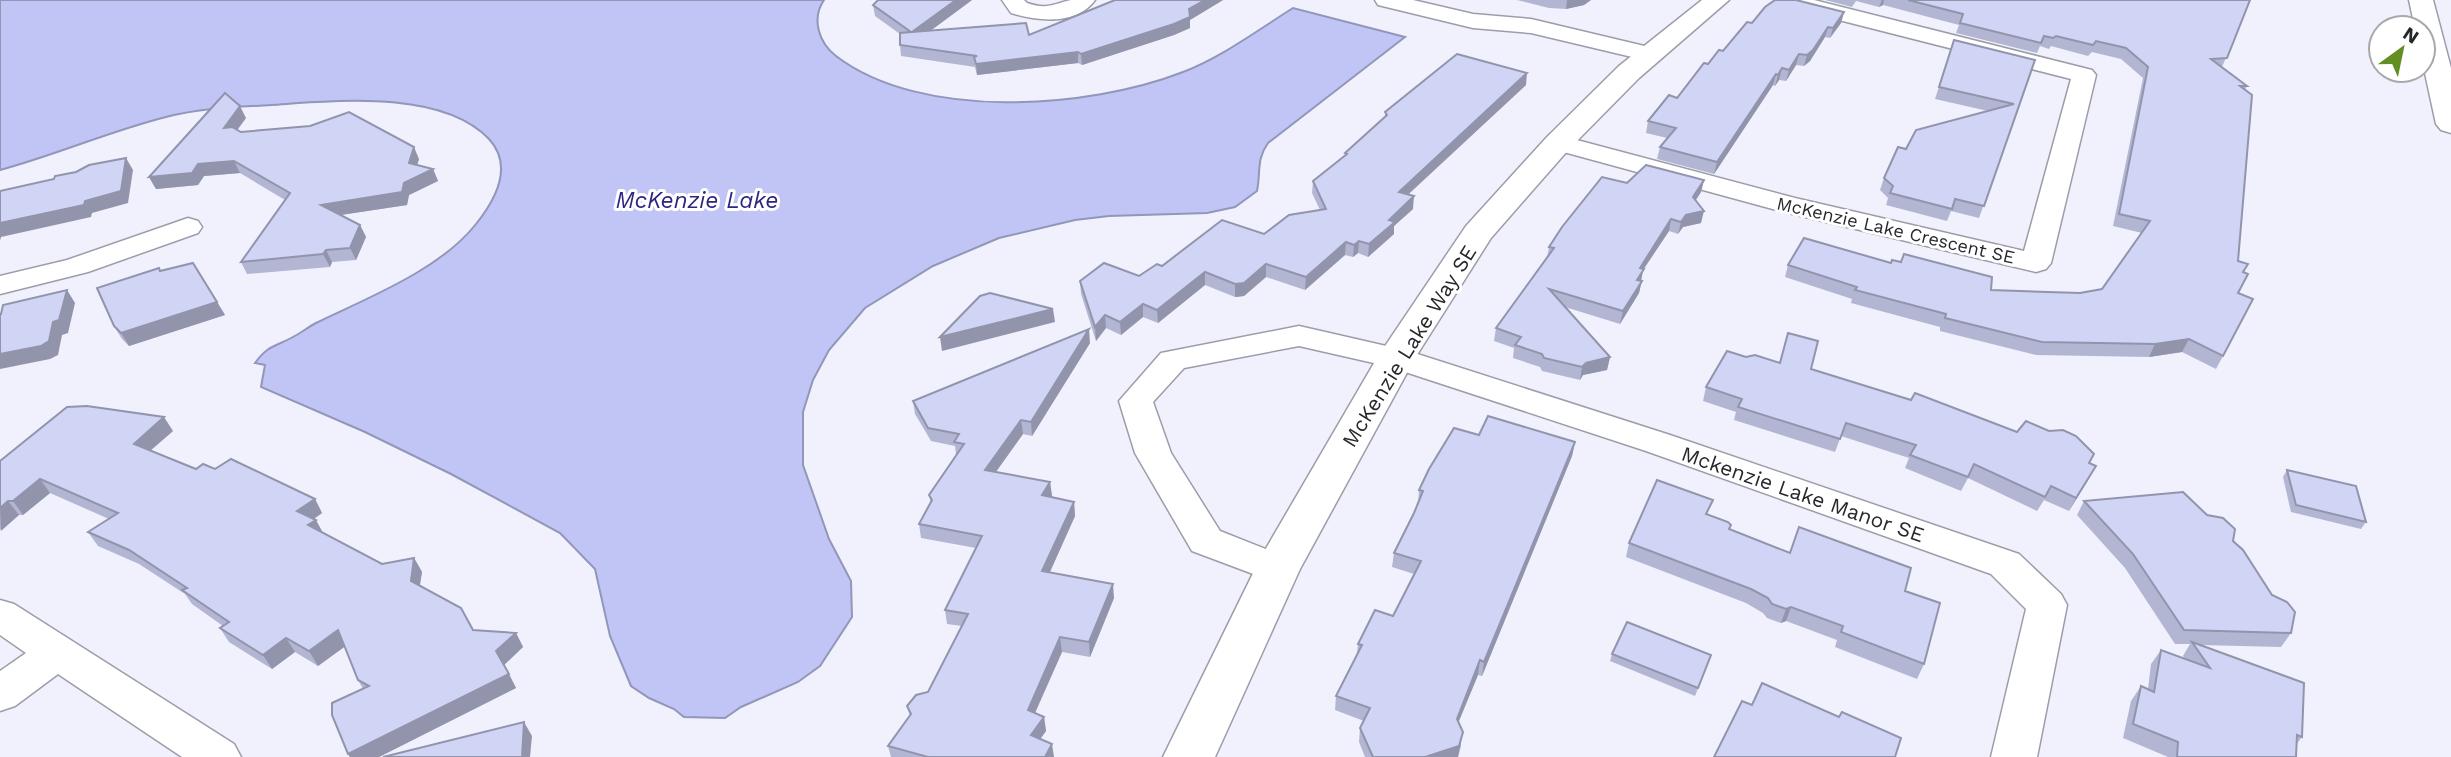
<svg xmlns="http://www.w3.org/2000/svg" width="2451" height="757" viewBox="0 0 2451 757" font-family="'Work Sans',sans-serif">
<style>
.water{fill:#c0c5f6;stroke:#9296b9;stroke-width:2}
.lines{fill:none;stroke-linecap:round;stroke-linejoin:round}
.street-casing{stroke:#9c9da8;stroke-width:3}
.secondary-casing{stroke:#9c9da8;stroke-width:3}
.highway-casing{stroke:#9c9da8;stroke-width:3}
.street{fill:#fff;fill-rule:evenodd}
.secondary{fill:#fff;fill-rule:evenodd}
.highway{fill:#fff;fill-rule:evenodd}
.wall{fill:#b3b6d3}
.shaded-wall{fill:#9294ac}
.building{fill:#d0d4f5;stroke:#9294ac;stroke-width:2}
.labels{text-anchor:middle;dominant-baseline:central;stroke-width:6;stroke-linejoin:round;paint-order:stroke}
.far-street-label{font-size:18px;fill:#26272b;stroke:#fff}
.street-label{font-size:21px;fill:#26272b;stroke:#fff}
.water-label{font-size:23px;font-style:italic;fill:#2f257f;stroke:#fff}
</style>
<rect width="100%" height="100%" fill="#f0f1fd"/>
<path class="water" d="M0,0h824c-13,19 -5,43 12,56 85,65 252,53 347,16 39,-15 75,-42 110,-64l112,29 -137,106c-12,17 -7,28 -11,48l-22,16 -28,6 -98,3 -34,4 -76,18 -66,28 -68,42 -36,42 -16,30 -10,32v53l26,74 22,42 1,36 -32,49 -22,16 -57,25 -16,11 -41,-1 -10,-8 -25,-11 -18,-12 -21,-50 -15,-67 -35,-36 -109,-59 -86,-42 -104,-45 4,-22 -10,-2c13,-18 20,-16 38,-26 8,-4 15,-10 23,-14 51,-25 124,-53 160,-99 20,-25 38,-58 13,-85 -48,-50 -155,-38 -218,-34 -35,2 -71,3 -105,12 -56,14 -110,38 -166,53z"/>
<g class="lines">
<g class="street-casing">
<g id="street">
<path d="M1002,0h22l3,3c20,7 26,1 44,-3 7,0 17,0 24,0 -19,26 -58,21 -84,13z"/>
<polygon points="1375,0 1413,0 1473,14 1531,19 1657,49 1661,54 1657,59 1649,61 1531,33 1473,28 1378,5"/>
<polygon points="1777,0 1814,0 2092,70 2096,75 2051,263 2046,269 2036,272 1780,211 1549,148 1545,143 1549,138 1558,135 1795,198 2024,251 2071,79 1780,5"/>
<polygon points="188,218 198,221 202,227 198,233 88,272 0,294 0,276 67,260"/>
<polygon points="1299,326 1408,351 1670,435 2019,554 2061,594 2067,605 2037,757 1991,757 2026,609 1991,574 1646,451 1387,366 1299,346 1184,368 1153,402 1171,453 1220,531 1291,559 1297,569 1291,579 1277,583 1192,551 1135,453 1119,401 1161,353"/>
<polygon points="0,600 14,604 234,744 241,757 182,757 58,674 15,706 0,711 0,671 26,653 0,635"/>
</g>
</g>
<g class="secondary-casing">
<polygon id="secondary" points="1702,0 1729,0 1639,78 1569,149 1491,238 1415,358 1300,569 1215,757 1163,757 1261,557 1377,358 1466,226 1547,137 1619,66"/>
</g>
<g class="highway-casing">
<polygon id="highway" points="2409,0 2433,0 2451,68 2451,133 2441,130 2436,124 2423,64 2423,28 2415,28"/>
</g>
<use href="#street" class="street"/>
<use href="#secondary" class="secondary"/>
<use href="#highway" class="highway"/>
</g>
<g class="wall">
<polygon points="878,0 972,0 930,31 1029,35 1115,0 1223,0 1190,20 1190,28 1174,35 1082,65 1078,63 977,75 975,67 901,56 900,45 900,34 875,16 873,5"/>
<polygon points="1517,0 1591,0 1584,5 1566,9 1549,8"/>
<polygon points="1825,0 2250,0 2222,67 2247,86 2245,90 2238,261 2243,272 2223,356 2216,369 2182,352 2149,357 2036,355 1940,331 1940,327 1851,303 1852,299 1785,277 1788,265 1891,263 1991,290 2080,293 2102,289 2142,233 2113,226 2143,78 2121,59 2092,52 2088,56 2051,46 2049,49 2040,46 2037,53 1956,33 1959,25 1883,5 1879,7 1856,1 1852,7"/>
<polygon points="1844,12 1841,23 1830,38 1825,37 1810,61 1804,66 1796,65 1786,81 1779,80 1775,86 1773,85 1714,174 1657,159 1660,147 1667,138 1646,133 1648,121 1677,98 1708,64 1723,51 1752,23"/>
<polygon points="1954,40 2035,60 1979,218 1951,211 1947,221 1886,205 1888,198 1880,190 1884,178 1906,149 1988,111 1935,99"/>
<polygon points="1526,85 1408,194 1413,209 1394,226 1394,234 1368,257 1358,253 1353,257 1345,255 1305,290 1266,277 1244,296 1235,297 1205,285 1158,323 1143,317 1121,335 1106,328 1096,341 1081,294 1080,281 1139,276 1162,266 1264,234 1320,210 1312,193 1313,181 1345,156 1345,153 1385,117 1385,112"/>
<polygon points="246,118 237,130 241,132 419,159 417,165 433,169 438,181 409,195 407,205 341,215 360,225 366,237 356,260 332,262 330,267 247,274 241,262 285,200 240,173 204,176 198,185 156,189 149,177"/>
<polygon points="1704,180 1701,192 1695,201 1701,223 1683,227 1678,234 1669,231 1643,270 1639,293 1620,324 1565,307 1610,357 1607,370 1583,375 1580,380 1542,371 1540,367 1513,358 1514,348 1494,341 1496,328 1547,258 1549,247 1627,183"/>
<polygon points="160,271 217,302 225,315 129,346 122,339 114,326"/>
<polygon points="1788,333 1811,369 2089,463 2088,480 2069,511 2044,500 2037,511 1968,478 1961,491 1905,468 1909,458 1841,436 1835,452 1734,420 1736,412 1703,401 1706,387 1746,357 1779,363"/>
<polygon points="1090,343 1032,436 1023,434 996,472 1050,482 1052,496 1051,497 1074,502 1075,516 1050,572 1114,598 1090,657 1062,652 1035,713 1044,717 1046,731 1040,739 1054,757 891,757 888,746 910,716 907,706 928,692 962,626 947,624 945,610 976,548 921,538 919,524 931,503 929,495 956,455 955,446 931,441 915,414 913,401"/>
<polygon points="173,431 151,450 196,469 215,469 315,499 322,513 314,519 324,534 382,564 414,558 422,572 420,586 473,630 516,633 523,647 504,665 516,688 379,757 350,757 348,754 363,689 358,680 345,646 318,666 295,652 272,669 229,642 220,628 223,626 192,604 185,594 139,564 98,546 88,532 109,519 50,493 23,515 19,515 0,530 0,461"/>
<polygon points="1479,435 1575,442 1572,456 1482,676 1478,675 1458,723 1461,746 1458,757 1365,757 1359,742 1360,728 1364,721 1335,710 1336,696 1357,654 1358,644 1393,616 1414,574 1392,567 1394,553 1418,504 1419,490"/>
<polygon points="2287,470 2366,522 2361,529 2291,512 2283,477"/>
<polygon points="2084,501 2233,541 2291,633 2281,647 2200,645 2302,737 2296,745 2296,757 2168,757 2123,738 2131,701 2141,686 2148,689 2151,664 2161,650 2185,659 2183,656 2190,644 2175,644 2125,568 2077,515"/>
<polygon points="1708,515 1729,530 1789,553 1905,591 1924,664 1917,679 1835,647 1837,640 1786,621 1781,623 1767,618 1763,613 1746,603 1626,557 1629,543"/>
<polygon points="1612,654 1708,663 1695,696 1610,661"/>
</g>
<g class="shaded-wall">
<polygon points="956,0 972,0 914,43 912,32"/>
<polygon points="1205,0 1223,0 1190,20 1190,28 1174,35 1082,65 1081,54 1189,9"/>
<polygon points="1567,0 1591,0 1584,5 1566,9"/>
<polygon points="1882,0 1884,0 1883,5 1879,7"/>
<polygon points="1844,12 1841,23 1830,38 1833,28"/>
<polygon points="1828,27 1825,37 1810,61 1804,66 1807,55"/>
<polygon points="1078,52 1078,63 977,75 976,64"/>
<polygon points="1799,54 1796,65 1786,81 1789,70"/>
<polygon points="1782,68 1779,80 1775,86 1778,75"/>
<polygon points="1527,73 1526,85 1398,204 1399,192"/>
<polygon points="1776,74 1773,85 1714,174 1717,162"/>
<polygon points="240,106 246,118 230,140 224,128"/>
<polygon points="414,147 419,159 414,175 409,163"/>
<polygon points="126,158 133,170 128,203 92,213 91,217 1,237 0,241 0,223 85,201"/>
<polygon points="234,161 240,173 204,176 198,185 156,189 149,177 198,164"/>
<polygon points="433,169 438,181 409,195 407,205 327,217 321,205 404,183"/>
<polygon points="1704,180 1701,192 1690,209 1693,197"/>
<polygon points="1414,196 1413,209 1394,226 1394,234 1368,257 1369,244 1389,220"/>
<polygon points="1704,211 1701,223 1683,227 1678,234 1681,222 1686,215"/>
<polygon points="1671,219 1669,231 1643,270 1641,281 1634,292 1640,268"/>
<polygon points="360,225 366,237 356,260 350,248"/>
<polygon points="1359,241 1358,253 1353,257 1354,245"/>
<polygon points="1346,242 1345,255 1305,290 1306,277"/>
<polygon points="326,250 332,262 330,267 323,254"/>
<polygon points="1266,264 1266,277 1244,296 1235,297 1235,284"/>
<polygon points="1205,272 1205,285 1158,323 1157,310"/>
<polygon points="1642,281 1639,293 1620,324 1623,311"/>
<polygon points="67,290 75,303 68,333 62,335 58,355 50,359 0,369 0,354 53,322"/>
<polygon points="217,302 225,315 129,346 121,333"/>
<polygon points="1143,304 1143,317 1121,335 1120,322"/>
<polygon points="1053,309 1055,322 942,351 940,337"/>
<polygon points="1105,315 1106,328 1096,341 1095,327"/>
<polygon points="1089,329 1090,343 1032,436 1031,422"/>
<polygon points="2189,339 2182,352 2149,357 2155,344"/>
<polygon points="1610,357 1607,370 1583,375 1580,380 1582,367 1586,363"/>
<polygon points="164,417 173,431 143,457 134,444"/>
<polygon points="1021,420 1023,434 987,484 985,470"/>
<polygon points="1575,442 1572,456 1482,676 1484,662"/>
<polygon points="2096,466 2088,480 2069,511 2076,498"/>
<polygon points="40,479 50,493 23,515 13,501"/>
<polygon points="1050,482 1052,496 1044,509 1042,495"/>
<polygon points="315,499 322,513 305,525 297,511"/>
<polygon points="8,501 19,515 1,531 0,508"/>
<polygon points="1074,502 1075,516 1044,585 1042,571"/>
<polygon points="316,520 324,535 308,525"/>
<polygon points="414,558 422,572 418,595 411,581"/>
<polygon points="1113,584 1114,598 1090,657 1089,642"/>
<polygon points="1791,607 1786,621 1781,623 1786,609"/>
<polygon points="338,630 347,645 318,666 309,651"/>
<polygon points="516,633 523,647 504,665 496,651"/>
<polygon points="1060,637 1062,652 1030,724 1028,710"/>
<polygon points="286,638 295,652 272,669 263,655"/>
<polygon points="1480,660 1478,675 1454,733 1457,719"/>
<polygon points="509,674 516,688 379,757 350,757 348,754"/>
<polygon points="1044,717 1046,731 1033,749 1031,735"/>
<polygon points="524,722 532,736 530,757 522,757"/>
<polygon points="1463,732 1458,757 1425,757"/>
<polygon points="1052,744 1054,757 1045,757"/>
</g>
<g class="building">
<polygon points="878,0 956,0 912,32 1026,23 1029,35 1115,0 1205,0 1189,9 1190,17 1174,24 1081,54 1078,52 976,64 974,57 977,56 900,45 900,33 911,32 873,5"/>
<polygon points="1775,0 1796,0 1844,12 1833,28 1828,27 1813,50 1807,55 1799,54 1789,70 1782,68 1778,75 1776,74 1717,162 1660,147 1676,128 1648,121 1669,95 1677,98 1704,63 1708,64 1719,50 1723,51 1747,22 1752,23 1765,7"/>
<polygon points="1908,0 2250,0 2227,58 2211,59 2247,86 2240,86 2252,95 2238,261 2248,264 2243,272 2248,274 2238,293 2253,299 2223,356 2189,339 2155,344 2042,342 1945,318 1946,314 1855,290 1857,287 1788,265 1804,238 1891,263 1892,260 1901,262 1904,254 1992,277 1991,290 2080,293 2102,289 2150,221 2119,214 2148,67 2126,48 2096,41 2093,45 2056,36 2053,38 2044,36 2041,43 1960,23 1963,14"/>
<polygon points="1954,40 2035,60 1984,206 1955,199 1952,209 1890,193 1893,186 1884,178 1898,147 1906,149 1916,130 2014,104 1939,87"/>
<polygon points="1457,54 1527,73 1399,192 1414,196 1389,220 1395,222 1369,244 1359,241 1354,245 1346,242 1306,277 1266,264 1244,283 1235,284 1205,272 1157,310 1143,304 1120,322 1105,315 1095,327 1080,281 1104,263 1139,276 1157,264 1162,266 1222,220 1264,234 1289,215 1326,209 1313,181 1347,154 1345,153 1387,115 1385,112"/>
<polygon points="225,93 240,106 224,128 232,127 241,132 310,126 349,112 414,147 409,163 433,169 404,183 402,192 321,205 360,225 350,248 326,250 323,254 241,262 290,193 234,161 198,164 192,173 149,177"/>
<polygon points="126,158 121,191 85,201 84,205 0,223 0,191 54,179 55,176 76,172 89,165"/>
<polygon points="1646,165 1704,180 1693,197 1704,211 1686,215 1681,222 1671,219 1640,268 1644,269 1637,280 1642,281 1623,311 1549,289 1610,357 1586,363 1582,367 1544,358 1542,354 1515,345 1521,337 1496,328 1554,248 1549,247 1562,227 1602,177 1627,183"/>
<polygon points="193,263 217,302 121,333 114,326 97,288 159,268 160,271"/>
<polygon points="67,290 59,320 53,322 49,341 41,346 0,354 0,314 1,314 3,305"/>
<polygon points="990,293 1053,309 940,337 980,296"/>
<polygon points="1089,329 1031,422 1021,420 985,470 1050,482 1042,495 1074,502 1042,571 1113,584 1089,642 1060,637 1028,710 1044,717 1031,735 1052,744 1045,757 928,757 888,746 911,714 907,706 916,695 928,692 968,614 945,610 982,536 919,524 932,500 929,495 964,444 954,442 959,434 928,428 913,401"/>
<polygon points="1788,333 1818,341 1811,369 1911,400 1915,393 2017,432 2026,421 2049,431 2063,430 2076,436 2094,454 2089,463 2096,466 2076,498 2051,486 2045,497 1974,464 1968,477 1910,455 1916,445 1846,423 1840,439 1738,407 1742,399 1706,387 1727,351 1746,357 1755,355 1780,363"/>
<polygon points="87,406 164,417 134,444 196,469 203,464 215,469 231,459 315,499 297,511 316,520 308,525 382,564 414,558 411,581 461,608 473,630 516,633 496,651 509,674 348,754 332,715 332,703 369,686 358,680 338,630 309,651 286,638 263,655 220,628 229,622 182,590 187,588 129,550 88,532 118,513 40,479 13,501 8,501 0,508 0,461 67,407"/>
<polygon points="1488,416 1575,442 1484,662 1480,660 1457,719 1463,732 1459,746 1425,757 1373,757 1360,728 1370,708 1336,696 1362,645 1358,644 1375,610 1393,616 1421,561 1394,553 1414,513 1423,491 1419,490 1429,469 1454,428 1479,435"/>
<polygon points="2287,470 2356,486 2366,522 2296,505"/>
<polygon points="1657,480 1713,500 1706,514 1728,522 1731,525 1729,529 1790,553 1799,527 1911,568 1905,591 1940,603 1924,664 1841,632 1843,626 1791,607 1786,609 1772,604 1768,598 1751,589 1629,543"/>
<polygon points="2183,492 2207,515 2223,518 2235,529 2233,541 2243,550 2272,595 2287,602 2295,612 2291,633 2184,630 2133,554 2084,501"/>
<polygon points="1627,622 1711,655 1698,688 1612,654"/>
<polygon points="2192,642 2304,683 2302,737 2297,735 2296,757 2177,757 2178,742 2133,724 2141,686 2154,692 2161,650 2210,668"/>
<polygon points="1762,683 1839,717 1842,712 1901,738 1895,757 1714,757 1742,701 1752,705"/>
<polygon points="524,722 522,757 383,757"/>
</g>
<g class="labels">
<g class="far-street-label">
<text transform="translate(1896 230) rotate(13)">McKenzie Lake Crescent SE</text>
</g>
<g class="street-label">
<text transform="translate(1409 346) rotate(-58)">McKenzie Lake Way SE</text>
<text transform="translate(1803 494) rotate(19)">Mckenzie Lake Manor SE</text>
</g>
<g class="water-label">
<text x="697" y="200">McKenzie Lake</text>
</g>
</g>
<g transform="translate(2402 49) rotate(33)"><circle r="33" fill="#ffffff" stroke="#a8a9aa" stroke-width="2"/>
<path d="M0-5L12 26L0 18L-12 26Z" fill="#638f22"/>
<text y="-10" font-size="19" font-weight="bold" text-anchor="middle" fill="#26272b">N</text>
</g>
</svg>
